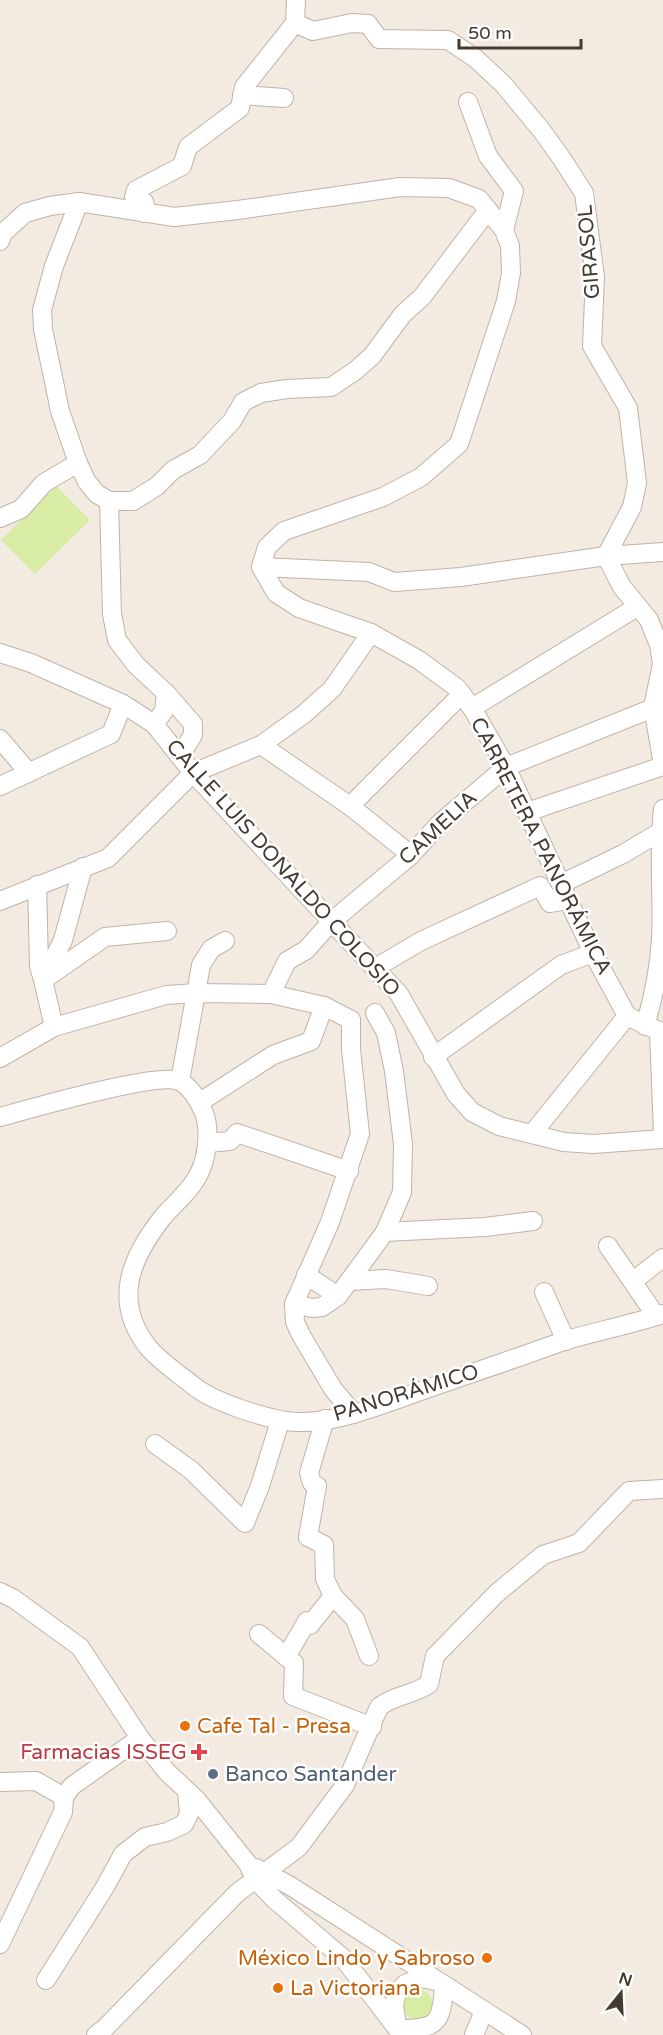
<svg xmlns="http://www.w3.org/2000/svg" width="663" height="2035" viewBox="0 0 663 2035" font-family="'Varela Round',sans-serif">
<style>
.green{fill:#d8eca5}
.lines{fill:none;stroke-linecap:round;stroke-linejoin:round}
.minor-casing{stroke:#c1b3a6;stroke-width:20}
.minor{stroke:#fff;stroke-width:18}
.food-dot{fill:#e8710a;stroke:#fff;stroke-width:2}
.health-dot{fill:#e0444e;stroke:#fff;stroke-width:2}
.service-dot{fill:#5c6f8a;stroke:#fff;stroke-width:2}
.labels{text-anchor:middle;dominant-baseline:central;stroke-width:5;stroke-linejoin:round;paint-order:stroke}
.street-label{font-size:21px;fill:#443a32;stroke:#fff}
.food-label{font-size:21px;fill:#c56008;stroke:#fff;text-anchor:start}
.health-label{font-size:21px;fill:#be3a42;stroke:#fff;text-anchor:end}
.service-label{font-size:21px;fill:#4e5e75;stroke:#fff;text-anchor:start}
</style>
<rect width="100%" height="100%" fill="#f3eae1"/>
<g class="green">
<polygon points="56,486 90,520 35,574 1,540"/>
<circle cx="418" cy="2005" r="15"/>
</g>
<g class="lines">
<g class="minor-casing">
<g id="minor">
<polyline points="295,23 313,31 352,23 368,24 379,39 448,40 475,58 504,85 542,131 562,159 584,193 595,277 592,346 628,408 637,483 632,507 606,556"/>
<polyline points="242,95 284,98"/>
<polyline points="468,102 488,156 514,191 504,230"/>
<polyline points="79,202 54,266 42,310 43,329 60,411 78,463 87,482 97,494 109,501"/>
<polyline points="144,213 145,206 144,202 134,197 136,190 182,166 188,147 240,108 244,87 295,23 296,0"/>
<polyline points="0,241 3,233 25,213 50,206 79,202 174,217 238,210 400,187 449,188 479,199 504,230 510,246 511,273 506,301 459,444 421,477 383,497 284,531 267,547 261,567 276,593 299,608 371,633 419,660 457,688 472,708 506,767 593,953 627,1016 663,1033"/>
<polyline points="109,501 133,501 157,486 173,470 200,455 232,421 243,402 261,393 287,389 331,387 355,371 372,356 403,314 422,297 488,210"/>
<polyline points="109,501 112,614 117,640 136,665 166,693 164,711 154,724"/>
<polyline points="0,518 21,509 44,483 78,463"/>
<polyline points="606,556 622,587 649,620 659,645 662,664 653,707 663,765"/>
<polyline points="261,567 369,572 394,582 461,577 606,556 663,552"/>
<polyline points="0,653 31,663 123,704 154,724 193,773 399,994 456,1094 472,1112 499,1126 564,1142 593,1144 663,1139"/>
<polyline points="166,693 193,724 193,735 180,756"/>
<polyline points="472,708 637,607"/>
<polyline points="0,739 29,773"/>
<polyline points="261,745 350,806 411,855"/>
<polyline points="0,786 111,734 123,704"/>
<polyline points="350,806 462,694"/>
<polyline points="527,812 663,766"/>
<polyline points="561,884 623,854 660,832"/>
<polyline points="37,885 39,966 43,980 105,937 167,931"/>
<polyline points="0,901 108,858 193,773 261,745 304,714 332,689 371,633"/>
<polyline points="375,968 421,941 540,886 550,903 568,900"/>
<polyline points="271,994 287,961 306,950 331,922 411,855 440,823 506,767 663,704"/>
<polyline points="351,1020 351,1049 360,1134 330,1222 294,1304 295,1322 301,1335 333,1389 354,1414"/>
<path d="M645,1026c9,-30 14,-56 16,-87 2,-43 -3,-87 2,-130"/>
<polyline points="54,1027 43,980 63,940 83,867"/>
<polyline points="659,1033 663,1133"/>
<polyline points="433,1057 561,965 593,953"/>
<polyline points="0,1058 54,1027 166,995 197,993 271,994 324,1006 351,1020"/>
<polyline points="180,1081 201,965 211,949 225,941"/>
<polyline points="200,1102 273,1055 311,1041 324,1006"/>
<path d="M0,1117c29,-8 158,-45 179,-36 11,5 21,21 25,32 7,19 3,49 -8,66 -9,15 -23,26 -34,39 -32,41 -49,83 -15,128 12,15 32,28 48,41 19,15 78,35 103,35 36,1 72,-13 106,-25 36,-13 72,-25 109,-38 18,-6 36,-13 54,-19 32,-9 64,-16 96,-26"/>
<polyline points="532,1134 627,1016"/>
<polyline points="207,1143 230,1141 237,1133 349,1171"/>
<polyline points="385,1232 485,1227 533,1221"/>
<polyline points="608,1246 656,1316"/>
<polyline points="306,1275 338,1296"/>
<polyline points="349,1281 386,1279 428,1286"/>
<polyline points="633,1281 663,1258"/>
<polyline points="544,1292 566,1341"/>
<polyline points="294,1304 312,1308 322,1307 338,1296 385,1232 402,1192 403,1144 394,1071 386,1033 375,1013"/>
<polyline points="325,1419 309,1473 312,1483 317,1486 308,1537 324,1545 325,1579 333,1596 355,1619 369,1656"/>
<polyline points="155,1444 191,1470 245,1523 260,1486 280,1421"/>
<polyline points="0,1592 14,1599 80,1647 140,1738 167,1772 196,1799 248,1864 255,1879 275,1900 343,1958 402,2035"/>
<polyline points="259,1634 294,1663 293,1696 372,1727"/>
<polyline points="286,1657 307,1621 310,1625 333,1596"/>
<polyline points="0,1782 36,1781 64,1797"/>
<polyline points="256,1868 289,1885 522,2035"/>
<polyline points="0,1944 63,1812 64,1797 72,1786 140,1738"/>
<polyline points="46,1980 105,1887 123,1854 145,1837 167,1832 184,1824 189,1814 187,1791"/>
<polyline points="397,2025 394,2005 397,1992 405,1984 421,1978 436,1981"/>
<path d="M398,2029c39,0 44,-5 46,-44"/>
<path d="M96,2035l8,-6 133,-136 62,-46 46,-62 34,-78c15,-12 35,-12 50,-23l6,-28 62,-63 46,-38 36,-12 50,-52 34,-2"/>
<polyline points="474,2035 484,2011"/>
</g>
</g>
<use href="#minor" class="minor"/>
</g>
<g class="food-dot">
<circle cx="185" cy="1726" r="6"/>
<circle cx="487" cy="1958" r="6"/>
<circle cx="278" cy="1988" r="6"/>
</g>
<path class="health-dot" d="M196 1743h6v6h6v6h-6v6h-6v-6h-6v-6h6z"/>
<circle class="service-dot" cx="213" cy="1774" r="6"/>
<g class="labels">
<g class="street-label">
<text transform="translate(589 252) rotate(-95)">GIRASOL</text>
<text transform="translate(438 828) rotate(-43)">CAMELIA</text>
<text transform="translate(541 846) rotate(63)">CARRETERA PANORÁMICA</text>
<text transform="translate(283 868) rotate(48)">CALLE LUIS DONALDO COLOSIO</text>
<text transform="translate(406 1393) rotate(-17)">PANORÁMICO</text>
</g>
<g class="food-label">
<text x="197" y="1726">Cafe Tal - Presa</text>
<text x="475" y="1958" text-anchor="end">México Lindo y Sabroso</text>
<text x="290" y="1988">La Victoriana</text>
</g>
<g class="health-label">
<text x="187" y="1752">Farmacias ISSEG</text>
</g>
<g class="service-label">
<text x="225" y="1774">Banco Santander</text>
</g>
</g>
<g transform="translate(621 1993) rotate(18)" stroke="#ffffff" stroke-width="4.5" paint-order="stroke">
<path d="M0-4.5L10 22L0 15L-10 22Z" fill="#443a32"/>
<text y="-9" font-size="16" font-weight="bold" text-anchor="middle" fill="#443a32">N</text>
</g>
<path d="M459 39v9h122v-9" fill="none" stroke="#443a32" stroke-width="3"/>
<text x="468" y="39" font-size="18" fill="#443a32" stroke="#ffffff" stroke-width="4.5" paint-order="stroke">50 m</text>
</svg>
